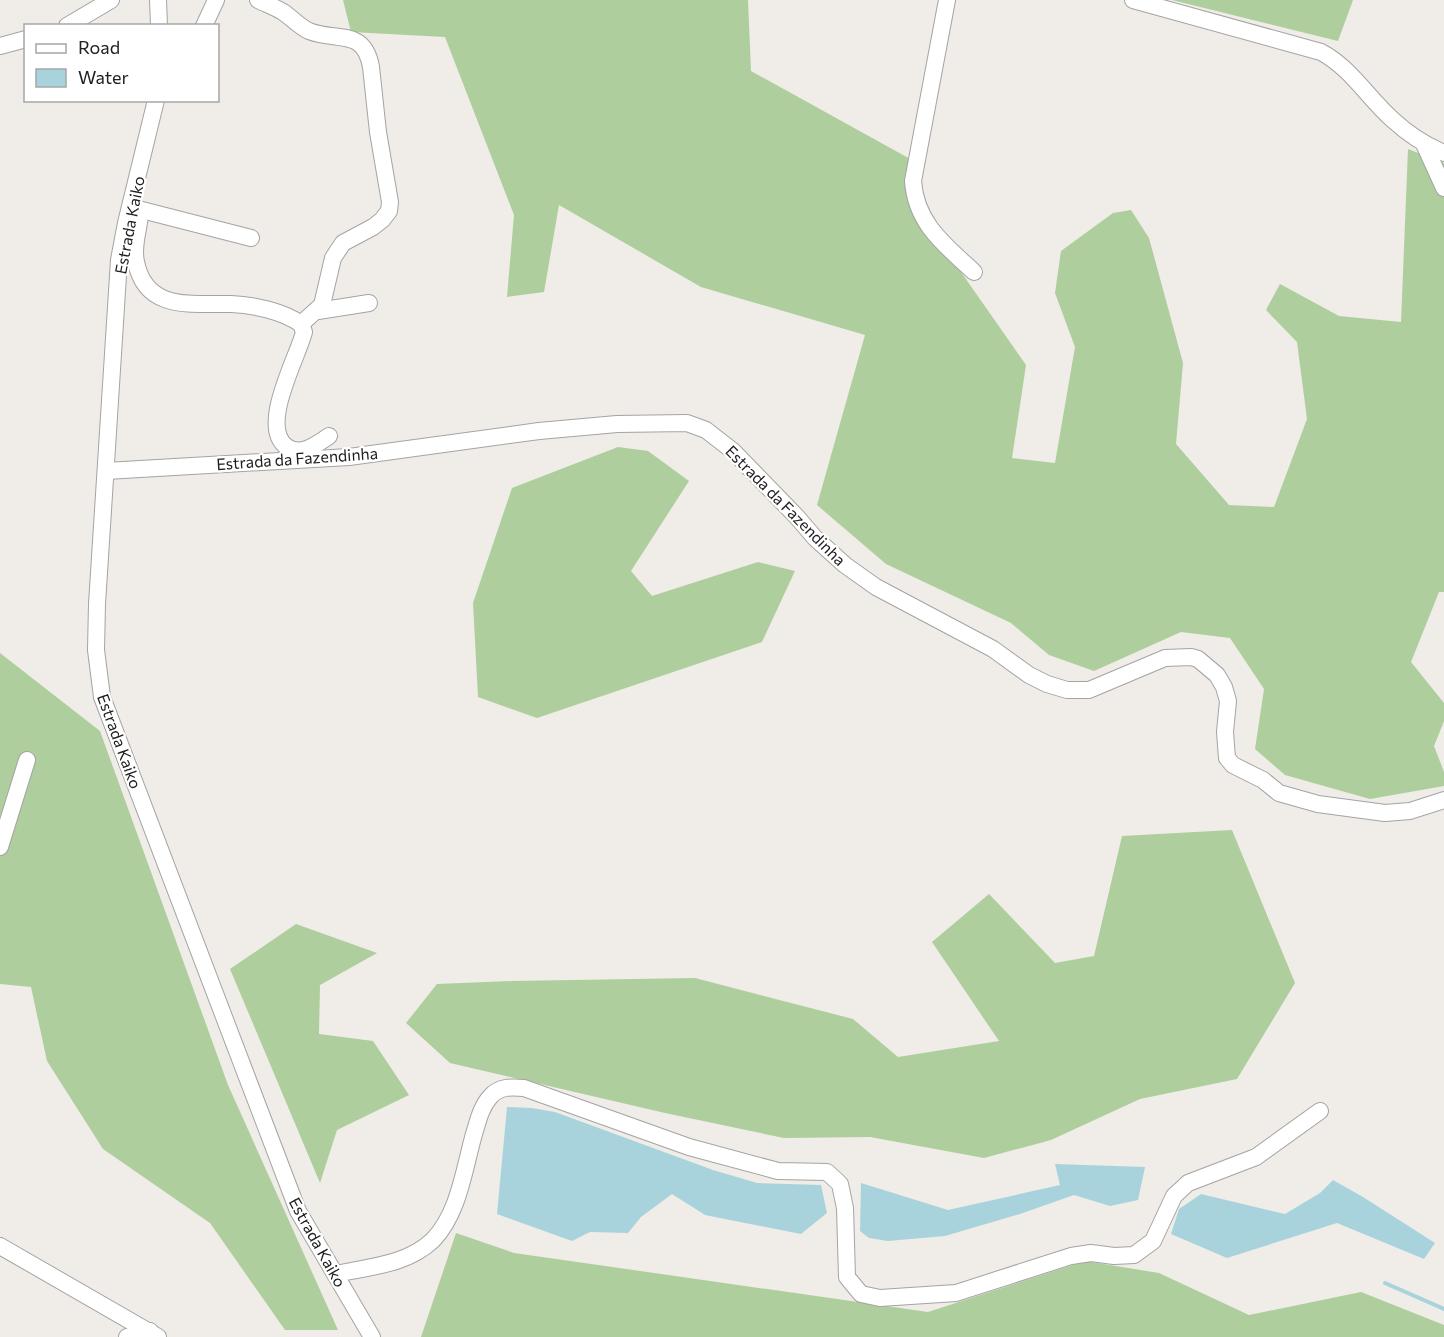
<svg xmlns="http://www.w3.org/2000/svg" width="1444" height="1337" viewBox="0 0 1444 1337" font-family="Commissioner,sans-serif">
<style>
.forest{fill:#aece9d}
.water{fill:#a9d3dc}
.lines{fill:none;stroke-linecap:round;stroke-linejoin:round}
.stream{stroke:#a9d3dc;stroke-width:4}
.minor-casing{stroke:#a4a4a4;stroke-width:18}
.minor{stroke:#fff;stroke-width:16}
.labels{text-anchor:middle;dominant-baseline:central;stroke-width:4.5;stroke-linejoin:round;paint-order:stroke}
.street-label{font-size:16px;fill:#202020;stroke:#fff}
</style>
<rect width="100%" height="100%" fill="#f0ece7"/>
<g class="forest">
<polygon points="343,0 748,0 751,71 912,160 919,212 1026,365 1012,458 1055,463 1075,347 1055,293 1061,251 1113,213 1131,210 1149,238 1183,363 1176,444 1229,505 1274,507 1307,419 1297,342 1266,310 1280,284 1339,316 1401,322 1408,149 1444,163 1444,592 1439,592 1411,662 1444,703 1444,721 1434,746 1444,772 1444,786 1370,799 1285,775 1255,749 1264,689 1230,638 1181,632 1094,671 1049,655 1011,623 886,564 817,505 865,335 701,287 559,205 544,292 507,297 514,215 445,37 351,32"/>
<polygon points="1172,0 1353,0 1338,41"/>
<polygon points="618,447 648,451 689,481 631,571 652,596 758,562 795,571 762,642 537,718 478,697 473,603 512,488"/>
<polygon points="0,653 100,731 228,1085 338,1330 285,1330 210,1223 103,1149 47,1061 31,987 0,984"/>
<polygon points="1232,830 1295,983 1237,1079 1140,1099 1051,1140 984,1158 870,1137 784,1138 665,1113 450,1063 406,1023 437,984 513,981 695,978 853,1019 898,1057 999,1041 932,942 989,894 1055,963 1094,956 1122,836"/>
<polygon points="296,924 377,953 320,985 319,1034 373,1041 409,1095 337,1130 320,1183 230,969"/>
<polygon points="456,1233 514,1253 928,1312 1085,1261 1159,1273 1249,1315 1361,1292 1444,1325 1444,1337 421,1337"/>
</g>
<g class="water">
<polygon points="507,1107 532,1108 555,1112 713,1170 757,1183 821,1185 827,1213 801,1234 705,1215 672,1194 641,1217 628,1233 590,1232 572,1241 497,1214"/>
<polygon points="1055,1164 1145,1167 1138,1200 1110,1206 1074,1195 1020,1214 945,1236 888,1241 869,1238 860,1231 861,1183 948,1210 1060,1185"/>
<polygon points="1333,1180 1363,1197 1435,1243 1424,1259 1337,1223 1227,1258 1171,1234 1179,1209 1201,1194 1285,1214 1320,1193"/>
</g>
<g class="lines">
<polyline class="stream" points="1385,1283 1444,1309"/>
<g class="minor-casing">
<g id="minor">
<polyline points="158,0 159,26"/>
<path d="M258,0c8,4 17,7 25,12 9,6 17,15 26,19 26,11 55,-4 62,36l7,65 12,70 -1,9 -7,9 -9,7 -30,16 -10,15 -11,47 -21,19"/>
<path d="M947,0l-34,181c3,43 32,64 61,91"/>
<path d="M1133,0l188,52c30,16 47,46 72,68 15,14 32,25 51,33"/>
<polyline points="67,26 111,0"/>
<polyline points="204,26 216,0"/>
<polyline points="0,46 26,39"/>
<polyline points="156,100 126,223 119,260 97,604 96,650 102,697 298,1211 372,1337"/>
<polyline points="1424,144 1444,188"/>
<path d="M131,203l9,8c0,18 -8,33 -4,51 10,50 56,41 95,42 23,1 51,7 70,20l3,8c-6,25 -46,95 -17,115 14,10 30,-3 42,-11"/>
<polyline points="138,209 251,238"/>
<polyline points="318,311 369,303"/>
<polyline points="106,471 349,457 539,431 617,424 687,423 706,430 733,451 797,517 815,538 845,565 876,587 993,649 1029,675 1047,684 1067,690 1089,690 1165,658 1191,657 1198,659 1217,675 1224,687 1228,701 1225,732 1227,758 1233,765 1263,780 1279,793 1318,804 1385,813 1410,811 1444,800"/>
<polyline points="0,847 27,760"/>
<polyline points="0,1246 158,1337"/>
<path d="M335,1274c33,-7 72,-9 98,-34 26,-27 31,-71 41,-106 4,-13 7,-27 16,-37 9,-11 22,-10 34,-9l165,59 89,24 49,1 13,12 5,24 2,69 14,17 19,4 76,-5 115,-37 20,-3 23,3 20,-1 19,-14 21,-45 14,-13 68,-26 64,-46"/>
<polyline points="127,1337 150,1331"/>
</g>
</g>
<use href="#minor" class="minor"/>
</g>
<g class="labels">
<g class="street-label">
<text transform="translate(129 225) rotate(-79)">Estrada Kaiko</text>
<text transform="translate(297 458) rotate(-4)">Estrada da Fazendinha</text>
<text transform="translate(786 505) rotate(45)">Estrada da Fazendinha</text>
<text transform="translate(120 741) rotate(70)">Estrada Kaiko</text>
<text transform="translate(318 1242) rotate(61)">Estrada Kaiko</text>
</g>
</g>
<rect x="24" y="24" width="195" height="78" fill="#ffffff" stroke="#a6a6a6" stroke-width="1.5"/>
<rect x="36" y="44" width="30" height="9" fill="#ffffff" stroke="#a6a6a6" stroke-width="1.5"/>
<text x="78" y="54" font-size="18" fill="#202020">Road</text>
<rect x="36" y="69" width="30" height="18" fill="#a9d3dc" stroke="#a6a6a6" stroke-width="1.5"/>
<text x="78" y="84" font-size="18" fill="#202020">Water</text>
</svg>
